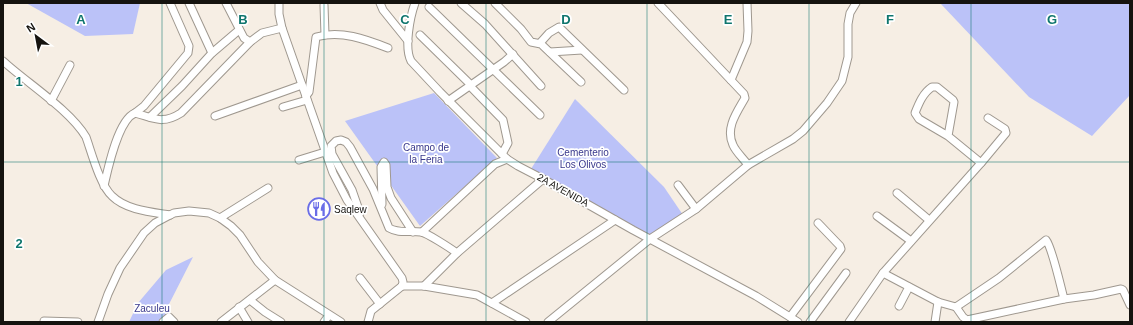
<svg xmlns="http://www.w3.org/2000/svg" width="1133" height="325" viewBox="0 0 1133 325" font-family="Helvetica,sans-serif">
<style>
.green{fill:#bbc2f8}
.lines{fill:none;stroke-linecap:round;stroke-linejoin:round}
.minor-casing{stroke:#9f988f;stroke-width:9}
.minor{stroke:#fff;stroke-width:7}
.grid{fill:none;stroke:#0f766e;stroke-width:1;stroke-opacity:0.55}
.labels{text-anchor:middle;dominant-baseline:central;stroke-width:3.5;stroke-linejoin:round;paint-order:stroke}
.park-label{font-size:10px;fill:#39388c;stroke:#fff}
.street-label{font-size:10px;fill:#15130f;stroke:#fff}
.poi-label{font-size:10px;fill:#15130f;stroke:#fff;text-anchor:start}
.grid-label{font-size:13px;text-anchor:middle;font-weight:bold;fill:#0f766e;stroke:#fff;stroke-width:3.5;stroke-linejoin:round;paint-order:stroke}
</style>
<rect width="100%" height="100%" fill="#f6eee4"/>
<g class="green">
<polygon points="26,3 140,3 133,34 85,36"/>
<polygon points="940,3 1130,3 1130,95 1092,136 1029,97"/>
<polygon points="434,93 497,158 420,226 345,121"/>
<polygon points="575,99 664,187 683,215 648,236 532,170 531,169"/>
<polygon points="193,257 165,312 167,317 163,322 129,322 138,303 166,270"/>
</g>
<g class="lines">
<g class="minor-casing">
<g id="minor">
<polyline points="189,3 212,53"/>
<polyline points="226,3 244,38 250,42"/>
<polyline points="279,3 279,14 282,28 333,173 347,200 402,278 403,282 402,286 371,311 368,322"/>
<polyline points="380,3 383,10 408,41"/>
<path d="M415,3c-5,14 -11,45 -4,58l29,31 67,67 11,7 25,13 90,51 123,66 42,26"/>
<polyline points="461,3 485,24 541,86"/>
<polyline points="495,3 521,29 531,42 541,44 581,82"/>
<path d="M658,3l86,91 1,4c-8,14 -20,30 -12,47 3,7 10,13 15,20"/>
<polyline points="324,5 325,35"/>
<polyline points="429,7 540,115"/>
<polyline points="420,35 471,85"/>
<polyline points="540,43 549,33 559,27 624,90"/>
<polyline points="550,52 582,50"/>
<path d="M3,61c24,22 67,49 83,76 6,17 14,48 26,59 14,14 39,16 58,19"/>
<polyline points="731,80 747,42 748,31 747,3"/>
<polyline points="470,86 503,120 508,143 502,154"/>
<path d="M306,96l3,-4 7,-55c25,-7 49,2 72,11"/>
<polyline points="51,101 70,65"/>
<polyline points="448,101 504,62 513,54"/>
<polyline points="283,107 307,100"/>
<polyline points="135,113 144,106 188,53 189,46 170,3"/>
<polyline points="215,116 302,85"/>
<polyline points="150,117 182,86 212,53 239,30"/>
<path d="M948,136l-29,-17 -4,-6c4,-10 8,-20 17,-26h5l16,13 1,2 -6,34 33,27"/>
<polyline points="299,160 325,152"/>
<polyline points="678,185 696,209"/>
<path d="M104,186c4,-18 14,-66 31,-73 19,5 27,12 46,0l69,-71 12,-9 20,-5"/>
<polyline points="897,193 929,220"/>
<polyline points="382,204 381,167 384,162 386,165 387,187 391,198 413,232"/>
<path d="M360,213l-8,-23 -20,-36 -1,-8 5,-5 5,-1 5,2 4,5 23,42 16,39c10,6 21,2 32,4 6,1 29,16 36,21"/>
<polyline points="877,216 911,241"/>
<polyline points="220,218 268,188"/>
<polyline points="422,232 495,164 507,159"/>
<path d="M883,273l55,29 18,5 43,-29 47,-38c6,7 15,48 18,59"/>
<polyline points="360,278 380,304"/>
<polyline points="402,286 424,286 477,295 526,322"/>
<polyline points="424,286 457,253 543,179"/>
<polyline points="250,300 265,312 281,322"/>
<polyline points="492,303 615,220"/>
<polyline points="899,306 909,287"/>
<polyline points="239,307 248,322"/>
<polyline points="956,307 963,317 967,320 1064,299 1094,295 1121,289 1123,290 1130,305"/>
<polyline points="790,317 841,249 840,246 818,223"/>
<polyline points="44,321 78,322"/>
<polyline points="98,322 108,294 120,268 144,233 155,223 170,215 174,213 189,211 209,213 220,218 231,226 240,235 258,262 275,280 341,322"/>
<polyline points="163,322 169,317 174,322"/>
<polyline points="221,322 275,280"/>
<polyline points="324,322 329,315"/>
<polyline points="548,322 650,239 696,209 748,165 793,139 803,131 827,103 842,81 848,57 848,24 850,13 856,3"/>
<polyline points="810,322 846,273"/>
<polyline points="849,322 883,273 981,163 1006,133 1005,129 988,118"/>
<polyline points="935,322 938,302"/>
</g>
</g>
<use href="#minor" class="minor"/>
</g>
<path class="grid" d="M162,3v319M324,3v319M486,3v319M647,3v319M809,3v319M971,3v319M3,162h1127"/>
<defs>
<g id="restaurant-ring" transform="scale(1.15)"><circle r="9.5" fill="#fff" stroke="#6a6de7" stroke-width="1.5"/><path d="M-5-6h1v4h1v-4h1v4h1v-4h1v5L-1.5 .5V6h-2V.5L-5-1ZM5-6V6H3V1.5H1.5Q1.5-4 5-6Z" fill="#6a6de7"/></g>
</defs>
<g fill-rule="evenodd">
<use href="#restaurant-ring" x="319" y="209"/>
</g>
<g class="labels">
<g class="park-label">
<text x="426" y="147">Campo de<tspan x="426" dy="12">la Feria</tspan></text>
<text x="583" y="152">Cementerio<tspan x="583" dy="12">Los Olivos</tspan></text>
<text x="152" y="308">Zaculeu</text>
</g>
<g class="street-label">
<text transform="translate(563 190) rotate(29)">2A AVENIDA</text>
</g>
<g class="poi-label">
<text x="334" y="209">Saqlew</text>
</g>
</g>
<g class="grid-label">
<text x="81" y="24">A</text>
<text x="243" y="24">B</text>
<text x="405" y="24">C</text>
<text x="566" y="24">D</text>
<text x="728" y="24">E</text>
<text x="890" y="24">F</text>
<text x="1052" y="24">G</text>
<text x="19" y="86">1</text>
<text x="19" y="248">2</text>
</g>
<rect width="1133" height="325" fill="none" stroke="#15130f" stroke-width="8"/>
<g transform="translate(36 36) rotate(328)" stroke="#ffffff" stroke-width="3" paint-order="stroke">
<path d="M0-3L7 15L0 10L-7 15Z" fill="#15130f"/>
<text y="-6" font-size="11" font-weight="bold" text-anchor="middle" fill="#15130f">N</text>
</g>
</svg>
